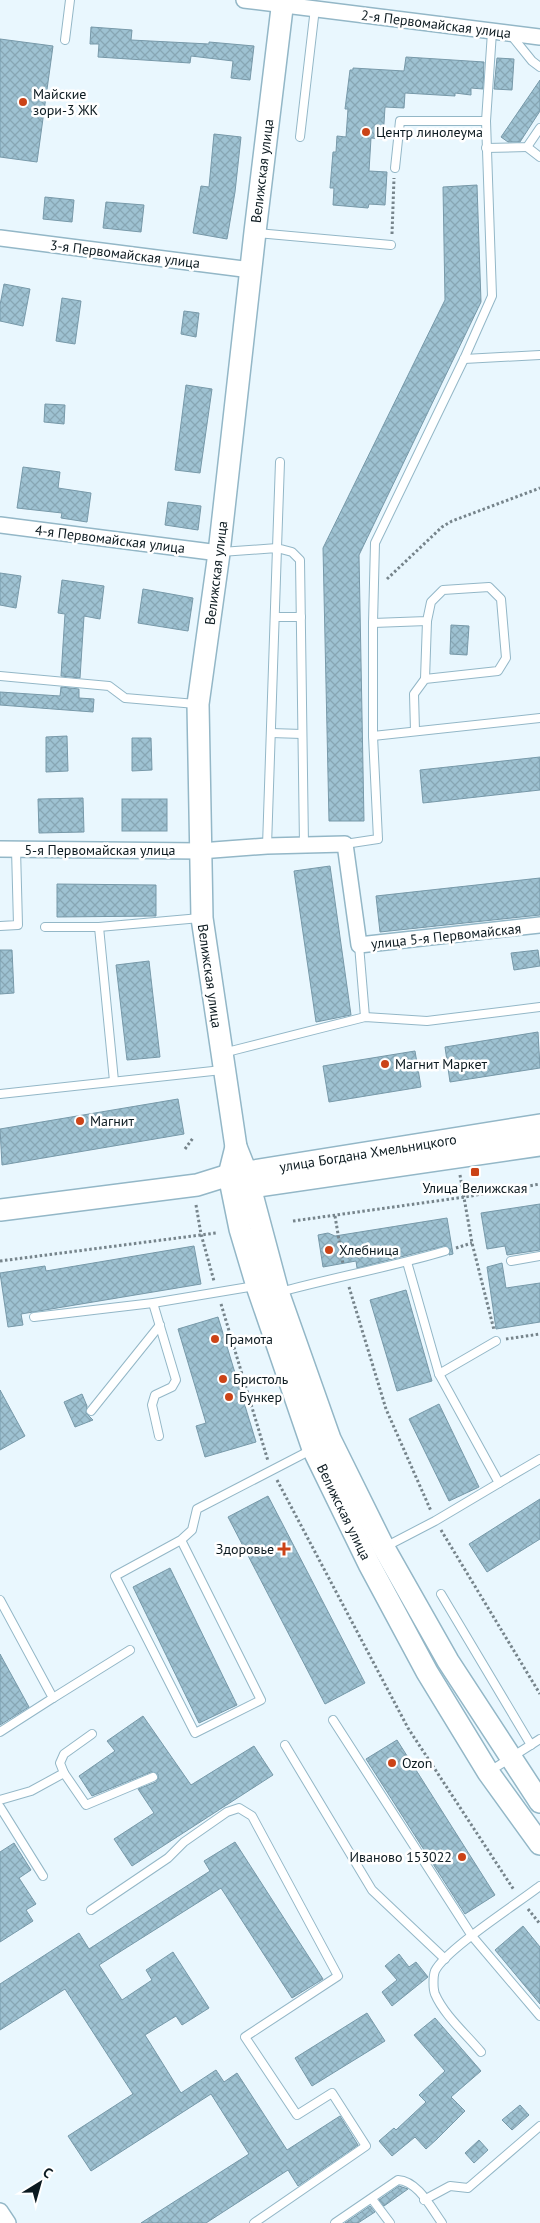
<svg xmlns="http://www.w3.org/2000/svg" width="540" height="2223" viewBox="0 0 540 2223" font-family="'PT Sans',sans-serif">
<style>
.building{fill:url(#building-cross-hatch);stroke:#7799a9}
.lines{fill:none;stroke-linecap:round;stroke-linejoin:round}
.lane-casing{stroke:#93b7c7;stroke-width:10}
.street-casing{stroke:#93b7c7;stroke-width:18}
.secondary-casing{stroke:#93b7c7;stroke-width:24}
.path{stroke:#76848b;stroke-width:3;stroke-dasharray:2.5 2.5;stroke-linecap:butt}
.lane{stroke:#fff;stroke-width:8}
.street{stroke:#fff;stroke-width:15}
.secondary{stroke:#fff;stroke-width:21}
.poi-dot{fill:#cb4317;stroke:#fff;stroke-width:2}
.labels{text-anchor:middle;dominant-baseline:central;stroke-width:5;stroke-linejoin:round;paint-order:stroke}
.street-label{font-size:14px;fill:#0c1a20;stroke:#fff}
.poi-label{font-size:14px;fill:#0c1a20;stroke:#fff;text-anchor:start}
</style>
<defs>
<pattern id="building-cross-hatch" width="8" height="8" patternUnits="userSpaceOnUse" patternTransform="scale(1.25)"><rect width="8" height="8" fill="#9ec2d2"/><path d="M0 0l8 8M0 8l8-8" fill="none" stroke="#87a6b4"/></pattern>
</defs>
<rect width="100%" height="100%" fill="#e9f7fe"/>
<g class="building">
<polygon points="91,27 132,30 131,40 209,44 209,42 254,46 250,80 231,78 233,61 191,56 190,63 98,57 99,44 90,44"/>
<polygon points="0,39 53,46 37,162 0,157"/>
<polygon points="406,57 484,62 483,89 471,88 471,95 455,93 455,96 405,93 404,108 385,107 383,139 371,138 369,171 387,172 385,205 369,204 368,208 333,205 334,188 330,188 333,152 336,152 337,136 346,137 348,109 345,109 350,70 353,70 353,68 404,71"/>
<polygon points="497,58 514,59 512,90 494,89"/>
<polygon points="540,80 540,111 520,142 508,142 501,137"/>
<polygon points="214,134 241,137 235,192 227,239 193,233 201,186 209,187"/>
<polygon points="477,185 481,302 359,555 364,821 329,821 323,548 445,300 443,187"/>
<polygon points="45,197 74,200 72,222 43,219"/>
<polygon points="106,202 144,205 141,232 103,228"/>
<polygon points="4,284 30,289 23,326 0,321 0,305"/>
<polygon points="62,298 81,301 75,344 56,341"/>
<polygon points="184,311 199,313 196,337 181,334"/>
<polygon points="186,385 212,389 200,473 175,470"/>
<polygon points="45,404 65,405 64,424 44,422"/>
<polygon points="23,467 60,472 58,488 91,493 87,522 61,518 62,513 17,508"/>
<polygon points="168,502 201,506 198,530 165,525"/>
<polygon points="0,573 21,576 16,608 0,605"/>
<polygon points="62,580 104,586 100,619 84,616 80,678 61,676 65,614 58,613"/>
<polygon points="143,589 193,598 188,631 138,623"/>
<polygon points="451,625 469,626 467,655 450,654"/>
<polygon points="61,687 79,689 79,698 94,699 93,712 0,705 0,692 60,696"/>
<polygon points="67,736 68,771 46,772 46,737"/>
<polygon points="132,738 151,738 152,770 132,771"/>
<polygon points="540,757 540,790 423,803 420,770"/>
<polygon points="83,798 84,832 39,833 38,799"/>
<rect x="122" y="799" width="45" height="32"/>
<polygon points="330,866 351,1015 316,1022 294,871"/>
<polygon points="540,878 540,915 380,932 376,896"/>
<polygon points="57,884 156,885 156,916 57,917"/>
<polygon points="0,950 12,950 14,993 0,994"/>
<polygon points="538,950 540,966 514,970 511,953"/>
<polygon points="149,961 160,1057 127,1060 116,965"/>
<polygon points="538,1032 540,1068 450,1082 445,1047"/>
<polygon points="415,1051 421,1087 329,1102 323,1066"/>
<polygon points="178,1099 184,1134 2,1165 0,1129"/>
<polygon points="540,1204 540,1250 507,1255 505,1246 487,1249 481,1213"/>
<polygon points="447,1218 453,1254 449,1255 450,1249 444,1246 357,1268 356,1261 323,1267 318,1235 328,1233 335,1236"/>
<polygon points="194,1246 201,1284 21,1314 23,1325 8,1327 0,1273 45,1266 46,1271"/>
<polygon points="502,1263 506,1288 540,1283 540,1322 496,1329 487,1267"/>
<polygon points="406,1290 432,1381 397,1391 370,1300"/>
<polygon points="218,1317 256,1442 205,1457 196,1426 206,1423 178,1329"/>
<polygon points="0,1390 25,1436 0,1450"/>
<polygon points="82,1394 87,1406 86,1413 93,1420 75,1427 64,1402"/>
<polygon points="439,1404 479,1487 449,1501 409,1419"/>
<polygon points="268,1496 365,1683 325,1704 228,1517"/>
<polygon points="540,1499 540,1539 487,1572 469,1544"/>
<polygon points="170,1568 237,1705 199,1723 133,1587"/>
<polygon points="0,1654 29,1707 0,1725"/>
<polygon points="143,1716 191,1785 254,1746 273,1775 132,1866 114,1839 154,1813 138,1789 156,1782 158,1778 158,1774 151,1772 92,1796 79,1776 115,1751 107,1741"/>
<polygon points="397,1740 495,1895 465,1914 366,1759"/>
<polygon points="235,1842 323,1979 292,1998 221,1888 99,1965 122,2000 152,1980 146,1970 173,1952 209,2008 182,2025 176,2016 145,2035 181,2093 216,2070 224,2082 237,2073 287,2150 340,2116 358,2145 298,2186 288,2170 206,2223 141,2223 249,2154 211,2094 91,2171 68,2136 133,2094 65,1989 0,2030 0,1984 79,1933 89,1949 210,1871 204,1861"/>
<polygon points="14,1843 31,1870 19,1878 36,1904 26,1910 33,1921 0,1942 0,1852"/>
<polygon points="523,1926 540,1947 540,2004 495,1950"/>
<polygon points="399,1954 409,1967 416,1962 428,1977 392,2006 382,1992 397,1980 385,1966"/>
<polygon points="367,2013 385,2041 312,2086 295,2058"/>
<polygon points="435,2018 481,2071 451,2097 465,2111 437,2139 426,2149 415,2137 392,2156 379,2141 394,2128 396,2130 426,2102 419,2095 445,2071 414,2035"/>
<polygon points="520,2105 529,2115 512,2130 502,2120"/>
<polygon points="479,2140 488,2150 474,2163 465,2153"/>
<polygon points="399,2186 408,2189 384,2206 379,2200"/>
<polygon points="370,2206 375,2212 358,2223 345,2223"/>
</g>
<g class="lines">
<g class="lane-casing">
<g id="lane">
<polyline points="511,35 532,61 540,67"/>
<polyline points="65,40 70,0"/>
<polyline points="300,137 315,8"/>
<polyline points="527,147 540,157"/>
<polyline points="486,148 527,147 540,128"/>
<polyline points="395,168 400,121 486,121"/>
<polyline points="257,233 391,245"/>
<polyline points="464,359 540,355"/>
<polyline points="280,462 277,548 292,552 300,560 304,845"/>
<polyline points="221,552 277,548 267,846"/>
<polyline points="275,617 301,617"/>
<polyline points="373,623 427,621 431,602 443,590 489,587 501,599 506,658 498,671 425,679 414,694 415,731"/>
<polyline points="0,676 109,686 125,698 196,704"/>
<polyline points="425,679 427,621"/>
<polyline points="271,733 302,734"/>
<polyline points="373,736 540,718"/>
<polyline points="345,844 378,839 373,736 373,623 375,543 464,359 492,296 486,121 492,32"/>
<polyline points="0,926 18,925 16,849"/>
<polyline points="45,927 99,927 200,918"/>
<polyline points="99,927 114,1081"/>
<polyline points="359,945 365,1017"/>
<polyline points="223,1053 365,1017 427,1021 540,1007"/>
<polyline points="0,1094 222,1070"/>
<polyline points="511,1261 540,1256"/>
<path d="M280,1292c55,-15 111,-25 165,-41"/>
<polyline points="153,1303 176,1380 172,1387 155,1395 152,1405 159,1436"/>
<polyline points="34,1317 153,1303 255,1286"/>
<polyline points="439,1374 496,1341"/>
<polyline points="91,1411 160,1325"/>
<polyline points="499,1483 540,1459"/>
<polyline points="181,1540 261,1700 195,1733 115,1576 181,1540 192,1530 197,1509 311,1450"/>
<polyline points="385,1547 435,1521 499,1483 439,1374 407,1262"/>
<polyline points="441,1594 531,1745"/>
<polyline points="0,1600 53,1698 0,1732"/>
<polyline points="53,1698 130,1650"/>
<polyline points="333,1720 472,1936 540,2016"/>
<polyline points="285,1745 372,1890 445,1959"/>
<polyline points="490,1771 540,1739"/>
<polyline points="64,1773 86,1805 153,1777"/>
<polyline points="0,1800 31,1791 64,1773 60,1763 64,1754 92,1734"/>
<polyline points="0,1807 43,1876"/>
<polyline points="91,1910 168,1858 184,1842 227,1812 239,1808 252,1816 338,1976 245,2037 297,2115 332,2093 366,2146 254,2223"/>
<path d="M481,2052c-15,-18 -37,-37 -46,-58 -2,-5 -2,-18 0,-23 10,-21 83,-68 105,-85"/>
<polyline points="372,2199 390,2223"/>
<polyline points="424,2200 450,2186 468,2188 540,2126"/>
<path d="M335,2223l63,-43c20,1 33,28 44,43"/>
</g>
</g>
<g class="street-casing">
<g id="street">
<polyline points="244,0 540,37"/>
<polyline points="0,238 251,270"/>
<polyline points="0,525 219,553"/>
<polyline points="0,849 200,851 267,846 345,844 359,945 540,925"/>
<polyline points="0,2211 8,2223"/>
</g>
</g>
<g class="secondary-casing">
<g id="secondary">
<polyline points="283,0 255,232 219,553 198,704 202,918 236,1147 246,1172 278,1292 330,1439 384,1548 448,1661 540,1802"/>
<polyline points="236,1147 229,1175 240,1229 257,1286 313,1449 369,1564 427,1672 488,1772 540,1844"/>
<polyline points="237,1189 540,1145"/>
<polyline points="0,1210 197,1185 229,1175 540,1125"/>
</g>
</g>
<g class="path">
<polyline points="392,234 394,178"/>
<polyline points="387,579 442,527 452,521 540,488"/>
<polyline points="185,1149 193,1138"/>
<polyline points="460,1175 472,1243 494,1330"/>
<polyline points="196,1205 201,1234 214,1281"/>
<polyline points="335,1216 343,1264"/>
<polyline points="293,1221 465,1197 540,1184"/>
<polyline points="456,1248 472,1243"/>
<polyline points="0,1261 216,1233"/>
<polyline points="349,1287 386,1409 431,1511"/>
<polyline points="221,1304 268,1461"/>
<polyline points="506,1339 540,1334"/>
<polyline points="277,1480 408,1728 514,1890"/>
<polyline points="441,1530 540,1694"/>
<polyline points="528,1909 540,1924"/>
</g>
<use href="#lane" class="lane"/>
<use href="#street" class="street"/>
<use href="#secondary" class="secondary"/>
</g>
<g class="poi-dot">
<circle cx="23" cy="102" r="5"/>
<circle cx="366" cy="132" r="5"/>
<circle cx="385" cy="1064" r="5"/>
<circle cx="80" cy="1121" r="5"/>
<rect x="470" y="1167" width="10" height="10" rx="2.5"/>
<circle cx="329" cy="1250" r="5"/>
<circle cx="215" cy="1339" r="5"/>
<circle cx="223" cy="1379" r="5"/>
<circle cx="229" cy="1397" r="5"/>
<path d="M281.5 1541.5h5v5h5v5h-5v5h-5v-5h-5v-5h5z"/>
<circle cx="392" cy="1763" r="5"/>
<circle cx="462" cy="1857" r="5"/>
</g>
<g class="labels">
<g class="street-label">
<text transform="translate(436 24) rotate(7)">2-я Первомайская улица</text>
<text transform="translate(262 171) rotate(-83)">Велижская улица</text>
<text transform="translate(125 254) rotate(7)">3-я Первомайская улица</text>
<text transform="translate(110 539) rotate(7)">4-я Первомайская улица</text>
<text transform="translate(216 573) rotate(-83)">Велижская улица</text>
<text x="100" y="850">5-я Первомайская улица</text>
<text transform="translate(446 936) rotate(-6)">улица 5-я Первомайская</text>
<text transform="translate(210 976) rotate(82)">Велижская улица</text>
<text transform="translate(368 1153) rotate(-9)">улица Богдана Хмельницкого</text>
<text transform="translate(344 1512) rotate(64)">Велижская улица</text>
</g>
<g class="poi-label">
<text x="33" y="94">Майские<tspan x="33" dy="16">зори-3 ЖК</tspan></text>
<text x="376" y="132">Центр линолеума</text>
<text x="395" y="1064">Магнит Маркет</text>
<text x="90" y="1121">Магнит</text>
<text x="475" y="1188" text-anchor="middle">Улица Велижская</text>
<text x="339" y="1250">Хлебница</text>
<text x="225" y="1339">Грамота</text>
<text x="233" y="1379">Бристоль</text>
<text x="239" y="1397">Бункер</text>
<text x="274" y="1549" text-anchor="end">Здоровье</text>
<text x="402" y="1763">Ozon</text>
<text x="452" y="1857" text-anchor="end">Иваново 153022</text>
</g>
</g>
<g transform="translate(40 2183) rotate(37)" stroke="#ffffff" stroke-width="4" paint-order="stroke">
<path d="M0-4L9 19L0 12L-9 19Z" fill="#0c1a20"/>
<text y="-8" font-size="14" font-weight="bold" text-anchor="middle" fill="#0c1a20">С</text>
</g>
</svg>
